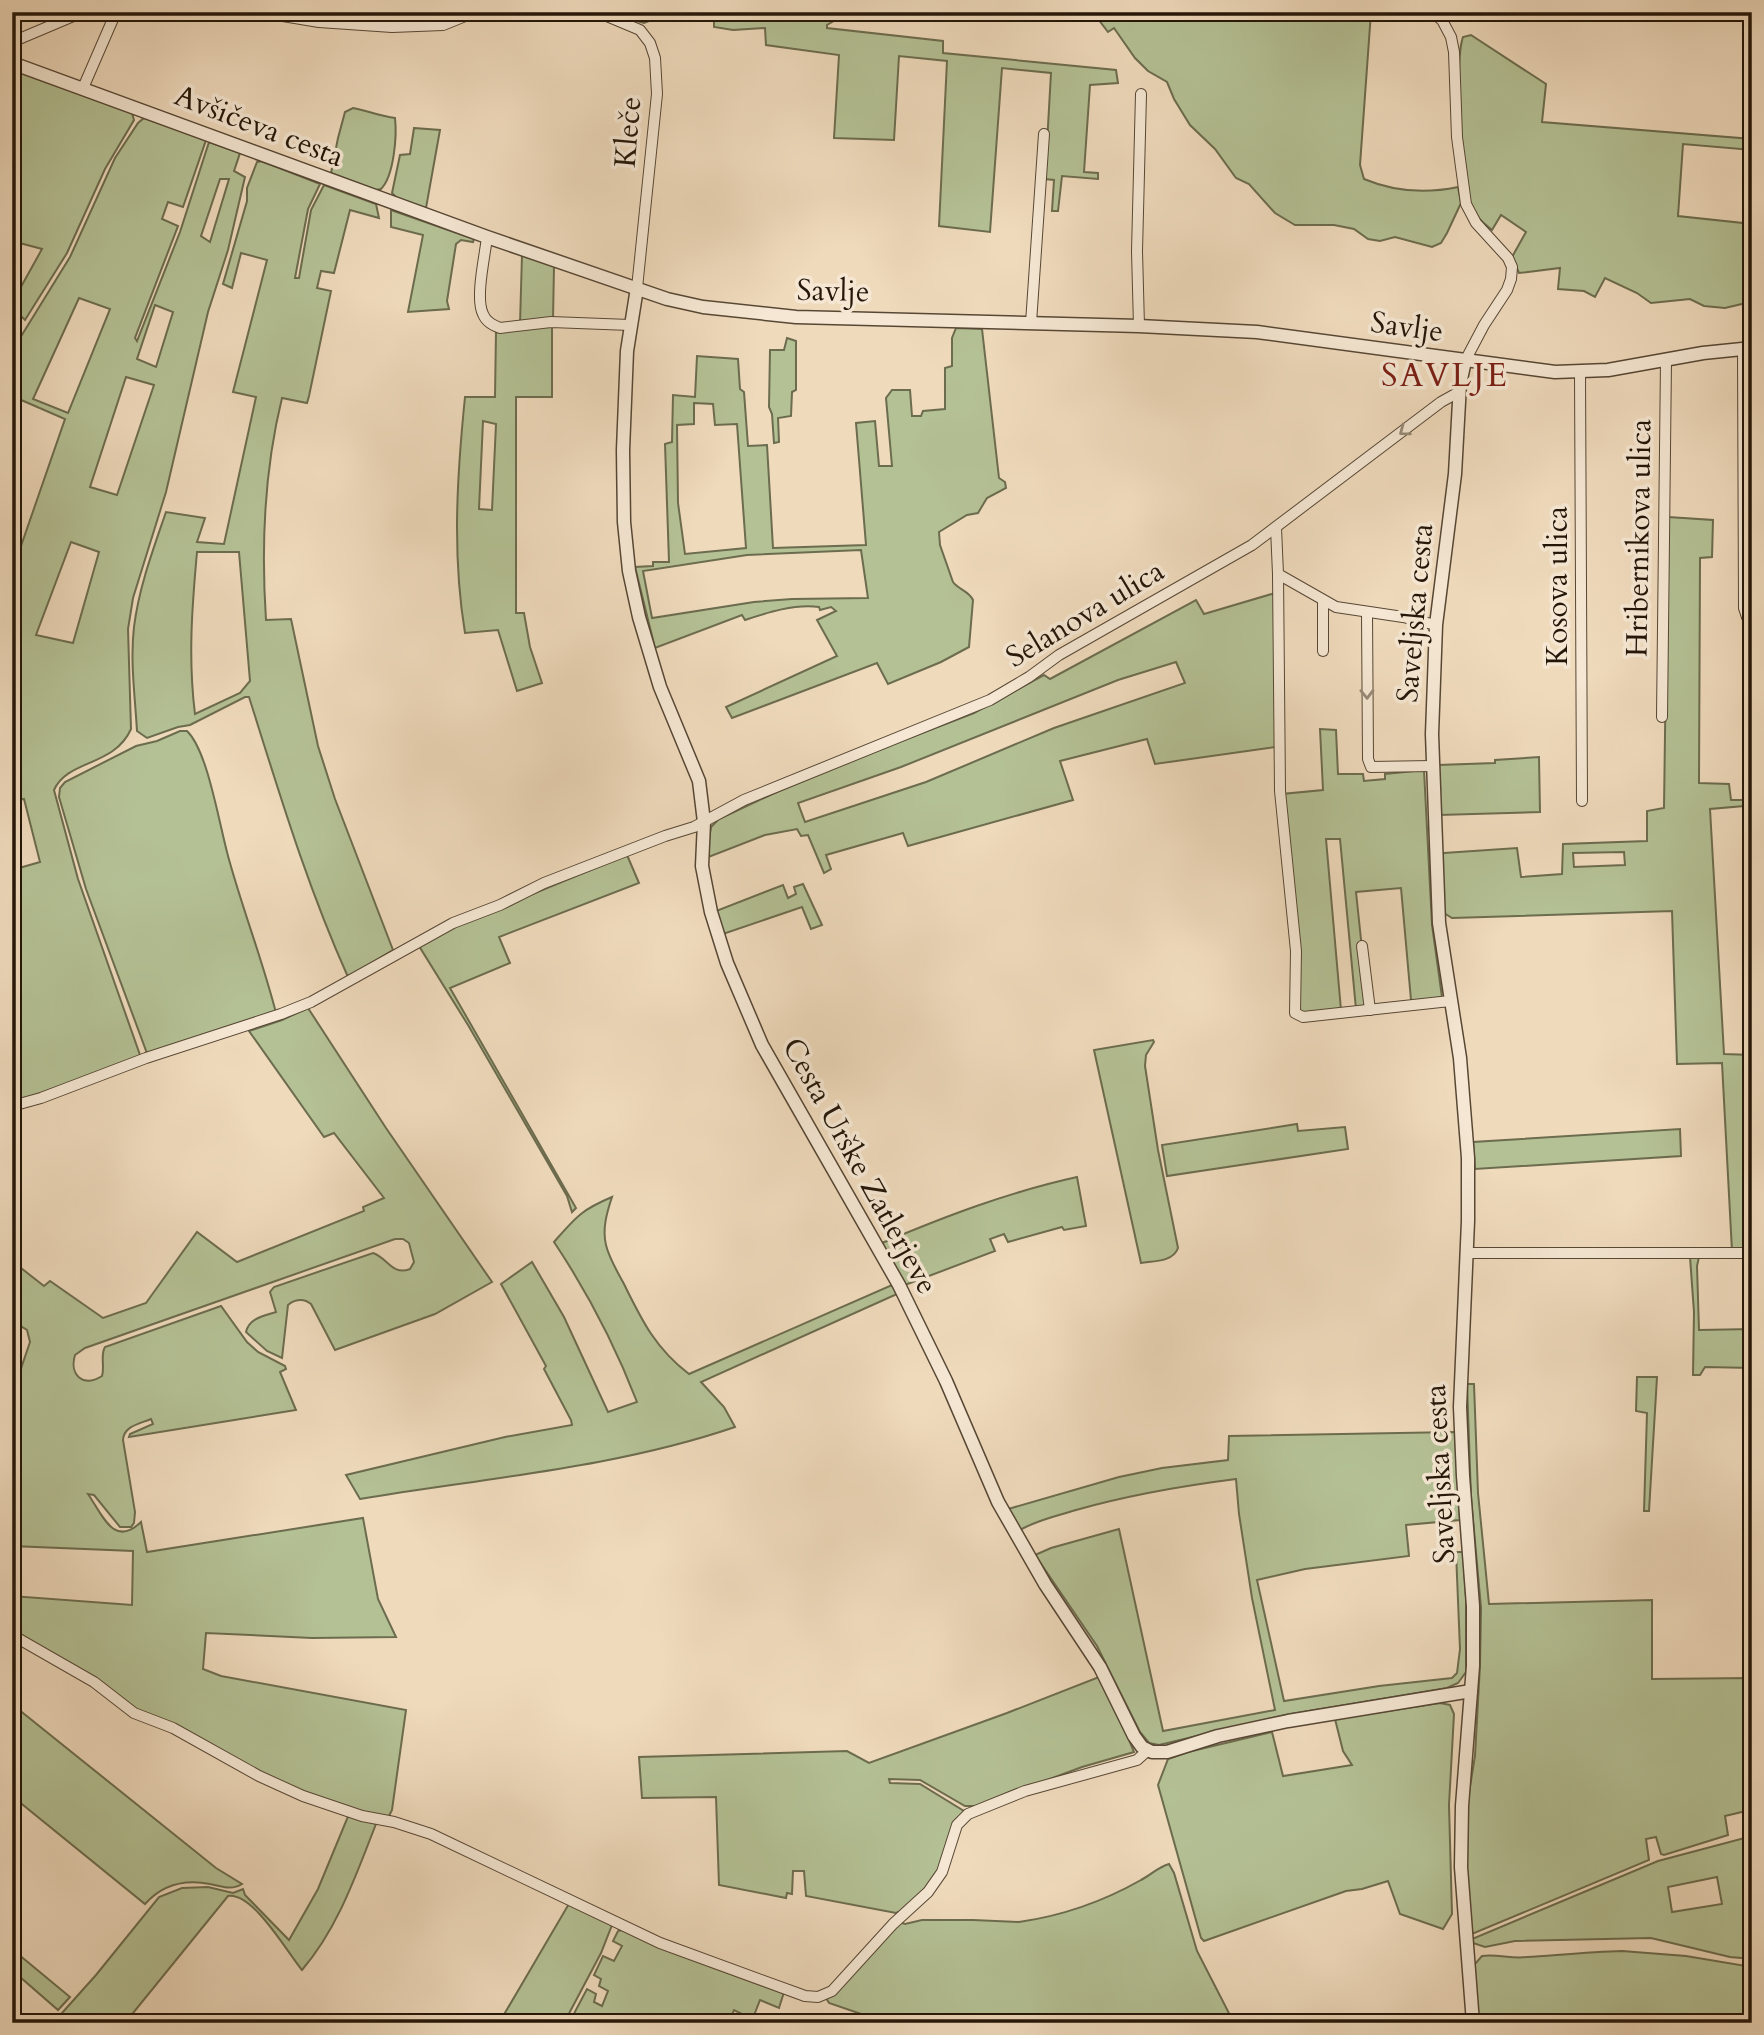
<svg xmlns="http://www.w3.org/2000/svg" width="1764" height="2035" viewBox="0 0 1764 2035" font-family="Cardo,serif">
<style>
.green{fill:#b4c195;stroke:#6c6c4e;stroke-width:2;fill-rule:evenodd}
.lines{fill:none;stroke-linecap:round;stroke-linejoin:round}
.minor-casing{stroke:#574735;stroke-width:12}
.tertiary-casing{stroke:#574735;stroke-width:15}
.minor{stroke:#f5e7d3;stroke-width:10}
.tertiary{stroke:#f5e7d3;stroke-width:12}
.oneway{stroke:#978978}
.labels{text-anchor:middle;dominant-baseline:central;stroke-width:7;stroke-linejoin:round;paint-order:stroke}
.street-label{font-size:30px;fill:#241608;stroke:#f5e7d3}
.quarter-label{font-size:33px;letter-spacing:2px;fill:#7a1f14;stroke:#f5e7d3}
</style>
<rect width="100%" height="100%" fill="#efdabc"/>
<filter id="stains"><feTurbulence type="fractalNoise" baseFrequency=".00286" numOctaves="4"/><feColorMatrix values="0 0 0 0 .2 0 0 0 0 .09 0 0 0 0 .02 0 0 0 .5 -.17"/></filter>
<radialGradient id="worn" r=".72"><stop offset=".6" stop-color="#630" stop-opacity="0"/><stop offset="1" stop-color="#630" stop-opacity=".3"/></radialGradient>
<g class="green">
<polygon points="604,12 849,12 827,25 827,28 943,41 943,53 1116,70 1118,83 1090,85 1084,172 1098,173 1098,179 1062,176 1058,211 1052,211 1054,180 1045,179 1051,73 1002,68 990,232 939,226 947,61 899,56 894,140 834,138 839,55 766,45 765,28 733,30 714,27 714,20 657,18 644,23"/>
<path d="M1028,12h343l-11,153 4,14c31,13 61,15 94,8l3,16 -14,30 -6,10 -9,4 -37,-10 -15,4 -12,-2 -14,-10 -20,-4h-39l-20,-12 -26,-29 -13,-6 -21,-29 -25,-24 -16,-26 -7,-17 -19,-11 -13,-13 -21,-30 -6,4 -10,-13z"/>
<path d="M1471,35l75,49 -4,38 210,17v11l-69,-6 -5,72 74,8v75l-6,4 -21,5 -21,-2 -14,-7 -39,4 -14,-10 -32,-15 -10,19 -11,-6 -26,-2 2,-21 -41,5 -7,-16 14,-25 -25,-17 -9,15c-9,-7 -17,-14 -21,-25 -11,-25 -17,-142 -8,-168z"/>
<polygon points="12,70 132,113 134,120 105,169 67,253 25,320 18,313 12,323 12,303 42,249 12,241"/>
<path d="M353,108c15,3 27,8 42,10 2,18 -1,58 -14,71l-5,1 -45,-17 7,-35 7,-26z"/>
<path d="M144,118l62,22 -23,67 -15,-5 -6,17 16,7 -43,112 2,3 43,-109 29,-90 31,11 -6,18 11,6 -17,73 -20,62 -42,180 -33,106 -5,31 3,100c-17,38 -63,30 -77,61l24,89 62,176 -1,3 -121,43 -6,-16v-215l28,-8 -16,-63 -12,2v-229l53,-153 -53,-23v-45l58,-94 45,-99 23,-35zM220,179h9l-19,63 -9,-6zM79,298l31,11 -42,104 -35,-14zM155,305l18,7 -17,55 -19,-8zM126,377l28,8 -37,110 -27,-8zM71,542l28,10 -26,91 -37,-8z"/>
<polygon points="414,128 440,130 426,208 398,199 392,193 400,155 410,154"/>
<path d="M262,161l58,23 -12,25 -13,69h4l12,-68 13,-25 52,19 3,14 -29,-8 -16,63 -13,-2 -4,17 14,3 -22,105 -2,7 -25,-5c-18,73 -21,147 -16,222l25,-1 27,127 17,53 58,151 -45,27c-41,-91 -69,-185 -99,-280h-4l-55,28 -12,2 -31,11 -10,-7c-2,-35 -7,-70 -3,-104 5,-40 19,-77 32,-115l39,6 -8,24 27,2 32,-147 -23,-5 34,-132 -26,-7 -9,35 -9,-4 24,-83v-13l10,-26zM197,552h42l11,129 -10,12 -45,21c-7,-55 -3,-107 2,-162z"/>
<polygon points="391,210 474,239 473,242 461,240 456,244 447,301 449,309 408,312 423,235 391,227"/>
<polygon points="522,255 554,266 553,320 520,324"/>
<path d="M552,325v72h-36v216h8l6,34 12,36 -25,8 -19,-61 -33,3c-13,-79 -8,-157 0,-236h30l1,-65zM483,421l13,3 -4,86 -13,-1z"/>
<path d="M956,328l26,1 17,149 6,4 1,6 -19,10 -9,15 -11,2 -28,17 1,13 13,37c6,8 16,9 20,18l-4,47 -28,15 -53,22 -11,-21 -145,55 -6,-11 111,-51 -20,-36 19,-9 -5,-4 -11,3 -1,-3c-25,-3 -50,5 -74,13l-3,-5 -87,33 -20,-81 18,-1v-4h16l-4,-118 7,-2 1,-47 22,2 2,-41 41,3 2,30 4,3 4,54 19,-1 6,103 93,-3 -10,-122 19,-2 4,45h13l-6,-68 6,-8h18l2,26h9l2,-5 22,-2v-41l7,-2v-28zM694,403l19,1 2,21 22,-1 9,124 -61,6 -7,-51 -1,-78 17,-1zM861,550l7,48 -76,1 -38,3 -102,16 -9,-47 104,-16z"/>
<polygon points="787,338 796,341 796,390 792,392 791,416 778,418 779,442 774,443 772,414 769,407 770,350 784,350"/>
<path d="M1668,517l45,3 -1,37 -12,1 -1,225 30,1 2,16h12l1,6 -34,3 14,245 28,1v195l-20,1 -10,-188 -45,1 -5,-153 -220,7 -8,-5 -4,-57 4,-3 73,-5 4,29 41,-3 1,-30 84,-3v-30l17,-3zM1624,852l1,13 -51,2 -1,-14z"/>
<path d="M1275,593l1,154 -121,17 -8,-25 -87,22 13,39 -165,46 -5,-13 -77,22 5,14 -7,4 -16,-38 -7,1 -4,-7 -32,6 -59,23 5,-31 8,-8 92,-43 163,-63 70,-38 6,4 146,-79 8,14zM1176,662l9,21 -131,45 -128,54 -121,40 -7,-19 103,-36 217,-87z"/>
<polygon points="1320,729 1336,730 1338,774 1363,774 1364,781 1385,779 1385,774 1424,770 1432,925 1442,997 1416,1002 1411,1000 1401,888 1356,892 1368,1006 1356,1009 1340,839 1326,839 1341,1010 1298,1013 1282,794 1323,790"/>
<path d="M180,731h7c22,21 33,100 43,132 14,50 33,99 46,150l-128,43 -62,-167 -27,-92 1,-9 5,-6 71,-36 21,-5z"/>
<polygon points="1539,757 1540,812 1439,815 1438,765 1495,763 1495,760"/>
<polygon points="627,855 639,883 499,937 510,963 450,988 576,1208 572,1212 567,1196 468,1025 419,946 455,926"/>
<polygon points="803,884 822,925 811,929 802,907 723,934 716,911 783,885 788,898 796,894 794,887"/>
<path d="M308,1008l78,120 106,154 -57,32 -100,36 -24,-46c-7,-6 -16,-5 -23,1l-6,53 -15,-7 -21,-19c3,-14 18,-16 30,-20l-6,-20 4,-5 99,-34c15,5 19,23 37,16l4,-7 -5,-19 -6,-4h-8l-310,109 -10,7c-6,20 8,33 27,21 3,-9 -2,-21 3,-29l116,-41 26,36 11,10 27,14 1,3 -6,3 16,38 -167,27 1,-3 23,-10 -2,-5c-12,5 -27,7 -28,21l12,72 -1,11 -3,4h-11l-26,-32 -6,-1c15,22 26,54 53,28l6,30 216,-34 15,81 18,38 -84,1 -106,-5 -3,36 18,7 185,34 -14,100 -3,6 -8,3 -93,-32 -147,-75 -129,-81v-35l120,9 1,-54 -121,-5v-151l18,-53 -3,-12 -15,-9v-60l32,25 6,-5 53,37 43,-15 51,-71 40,30 127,-51 -1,-4 21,-9 -50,-65 -10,4 -75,-106 33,-11z"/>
<path d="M1153,1040l1,2 -8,13 -1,11 13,84 20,98c-5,14 -24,13 -37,15l-47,-213z"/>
<polygon points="1297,1124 1298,1131 1345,1127 1348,1149 1167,1176 1162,1145"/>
<polygon points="1680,1129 1681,1156 1475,1169 1473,1142"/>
<path d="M1077,1177l9,49 -22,4 -2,-3 -54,15 -4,-8 -14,5 5,12 -90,34 -23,-42c64,-27 127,-51 195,-66z"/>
<path d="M612,1197c-5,15 -10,32 -6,48 3,13 11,26 18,39 18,37 32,65 65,90l203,-89 5,9 -196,88 23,25 11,20c-120,41 -250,51 -375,72l-14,-24 159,-38 67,-12 -1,-5 -27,-51 2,-3 -45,-82 31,-22 32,55 44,95 29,-10c-22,-57 -49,-109 -83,-160 22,-25 27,-32 58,-45z"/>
<polygon points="1690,1257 1699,1257 1697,1266 1699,1330 1752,1329 1752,1368 1705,1367 1700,1375 1693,1375 1694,1312"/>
<polygon points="1637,1377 1657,1377 1649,1511 1644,1511 1647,1413 1636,1411"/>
<polygon points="1467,1384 1474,1384 1478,1493 1489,1604 1652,1600 1652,1679 1752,1678 1752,1829 1746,1811 1725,1816 1728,1835 1664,1855 1661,1854 1656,1837 1646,1839 1649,1860 1472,1934 1470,1933 1466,1867 1466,1811 1475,1756 1480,1665 1481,1608 1471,1497"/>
<path d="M1455,1432l5,88 -54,5 3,31 -104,13 -48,11 27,121 95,-15 73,-8 5,-5 3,-24 -4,-97h7l3,46v74l-8,11 -11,5 -162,27 -126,30 -10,-2 -9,-11 -43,-86 -62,-91 16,-7 68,-19 44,202 112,-21 -23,-112 -13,-84 -3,-35c-55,7 -107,16 -160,31 -19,6 -39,10 -56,20l-12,-21 111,-32 43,-9 66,-8 1,-24z"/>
<polygon points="1099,1677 1119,1715 1134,1752 1082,1767 977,1806 965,1806 920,1780 889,1779 890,1783 920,1784 964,1811 958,1820 938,1876 903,1910 896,1913 806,1896 804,1871 793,1871 792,1894 787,1893 786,1898 719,1885 716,1797 642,1798 639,1757 847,1751 869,1763 1007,1713"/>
<polygon points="1440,1703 1450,1705 1454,1714 1449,1805 1452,1914 1443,1929 1400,1914 1388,1881 1362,1889 1346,1891 1204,1941 1201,1938 1158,1785 1168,1759 1188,1752 1272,1732 1283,1776 1352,1765 1343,1751 1335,1719"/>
<path d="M18,1709l198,159 26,16c-11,7 -20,2 -32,0 -25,-5 -48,1 -65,20l-133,-108v-79z"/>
<path d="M349,1814l27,10c-20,51 -38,104 -74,146 -15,-18 -49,-78 -74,-74l-103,127h-72l43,-48 63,-78 23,-9 26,-1 25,6 10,-4 2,6 44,45 29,-51z"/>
<path d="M1752,1836v123l-22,-2 -79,-19 -136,3 -30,6 -12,-4 -1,-4 186,-78zM1717,1877l5,27 -50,8 -4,-25z"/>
<path d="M1169,1864l5,9 23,78 37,72h-368l1,-7 -38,-13 -3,-5 73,-76 6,2 17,-4h51l46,2c42,-6 85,-21 122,-42 10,-5 17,-13 28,-16z"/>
<polygon points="570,1902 612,1925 601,1953 564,2023 499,2023"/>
<polygon points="622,1930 784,1992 779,2008 760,2000 751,2023 740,2023 744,2015 734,2010 730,2019 738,2023 569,2023 587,1989 596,1994 594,2002 602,2006 608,1991 599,1986 601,1979 594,1975 603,1956 614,1961 622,1946 613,1941 618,1931"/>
<polygon points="12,1949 70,1997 58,2010 12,1970"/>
<path d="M1622,1951l64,5 66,11v56h-274l-4,-58 8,-9c15,-2 30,3 45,1 31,-2 63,-5 95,-6z"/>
</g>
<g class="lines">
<g class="minor-casing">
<g id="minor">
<polyline points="259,12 319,22 392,27 443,25 475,12"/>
<polyline points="597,12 640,30 650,43 655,58 657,94 637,288"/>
<polyline points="1432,12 1442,20 1451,37 1454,52 1457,137 1466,204 1476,223 1508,258 1512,267 1511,279 1507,290 1484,325 1465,361"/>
<polyline points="12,42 83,12"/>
<polyline points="83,88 116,12"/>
<path d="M487,237c-2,19 -12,61 -4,77 3,8 10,11 17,14l51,-6 79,3"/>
<polyline points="1031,323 1044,134"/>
<polyline points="1139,326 1137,251 1141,94"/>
<polyline points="1743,349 1744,608 1747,617 1752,622"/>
<polyline points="1580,372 1582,801"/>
<polyline points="1276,528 1278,574 1336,607 1403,617 1436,625"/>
<polyline points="1278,574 1280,791 1296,951 1295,1013 1303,1017 1450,1001"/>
<polyline points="1367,613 1368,759 1371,767 1432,766"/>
<polyline points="1323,651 1323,601"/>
<polyline points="1662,717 1666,360"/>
<polyline points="1362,946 1370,1010"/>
<polyline points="12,1106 41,1098 146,1058 281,1014 311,1002 453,923 500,905 544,883 665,836 694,827 744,800 990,700 1029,677 1059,655 1252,545 1441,402 1459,392"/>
<polyline points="1467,1253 1752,1253"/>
<polyline points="12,1635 94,1682 134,1713 173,1728 259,1776 303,1796 362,1816 394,1822 431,1834 660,1943 805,1996 818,1997 832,1991 893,1924 928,1892 942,1872 957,1825 968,1814 1025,1791 1137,1760 1147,1751"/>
</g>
</g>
<g class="tertiary-casing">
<g id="tertiary">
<polyline points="12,63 487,237 667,299 703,307 796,317 1139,326 1257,332 1555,372 1608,370 1703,353 1752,348"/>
<polyline points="637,288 627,351 623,450 624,522 629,571 639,617 660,687 699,781 704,822 702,866 711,912 727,963 762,1045 899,1285 946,1381 998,1502 1045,1584 1100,1667 1134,1736 1142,1747 1152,1752 1167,1752 1218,1736 1288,1721 1471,1691"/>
<polyline points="1465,361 1460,384 1455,474 1436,625 1432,734 1439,923 1460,1058 1468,1158 1468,1221 1460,1407 1463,1476 1473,1606 1473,1666 1462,1806 1461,1867 1473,2023"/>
</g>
</g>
<use href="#minor" class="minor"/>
<use href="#tertiary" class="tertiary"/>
</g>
<defs><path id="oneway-chevron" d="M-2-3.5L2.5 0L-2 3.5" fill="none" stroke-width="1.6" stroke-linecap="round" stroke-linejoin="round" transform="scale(1.75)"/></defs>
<g class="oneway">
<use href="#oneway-chevron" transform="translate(1404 431) rotate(143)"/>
<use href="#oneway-chevron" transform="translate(1367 694) rotate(89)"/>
</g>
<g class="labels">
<g class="street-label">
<text transform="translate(259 126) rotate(21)">Avšičeva cesta</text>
<text transform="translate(628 132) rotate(-85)">Kleče</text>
<text transform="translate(833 291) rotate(1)">Savlje</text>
<text transform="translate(1407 327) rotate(8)">Savlje</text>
<text transform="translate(1639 538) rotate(-89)">Hribernikova ulica</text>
<text transform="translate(1557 586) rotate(-90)">Kosova ulica</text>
<text transform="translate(1415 613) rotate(-85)">Saveljska cesta</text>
<text transform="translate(1085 614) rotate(-31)">Selanova ulica</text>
<text transform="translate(860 1166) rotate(61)">Cesta Urške Zatlerjeve</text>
<text transform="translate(1440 1474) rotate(-93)">Saveljska cesta</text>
</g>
<g class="quarter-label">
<text x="1445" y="375">SAVLJE</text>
</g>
</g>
<rect width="1764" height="2035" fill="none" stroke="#efdabc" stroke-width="42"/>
<rect x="14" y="14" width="1736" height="2007" fill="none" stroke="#241608" stroke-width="3.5"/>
<rect x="21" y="21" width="1722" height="1993" fill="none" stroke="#241608" stroke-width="2"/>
<rect width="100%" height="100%" filter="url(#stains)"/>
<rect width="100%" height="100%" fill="url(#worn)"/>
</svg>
